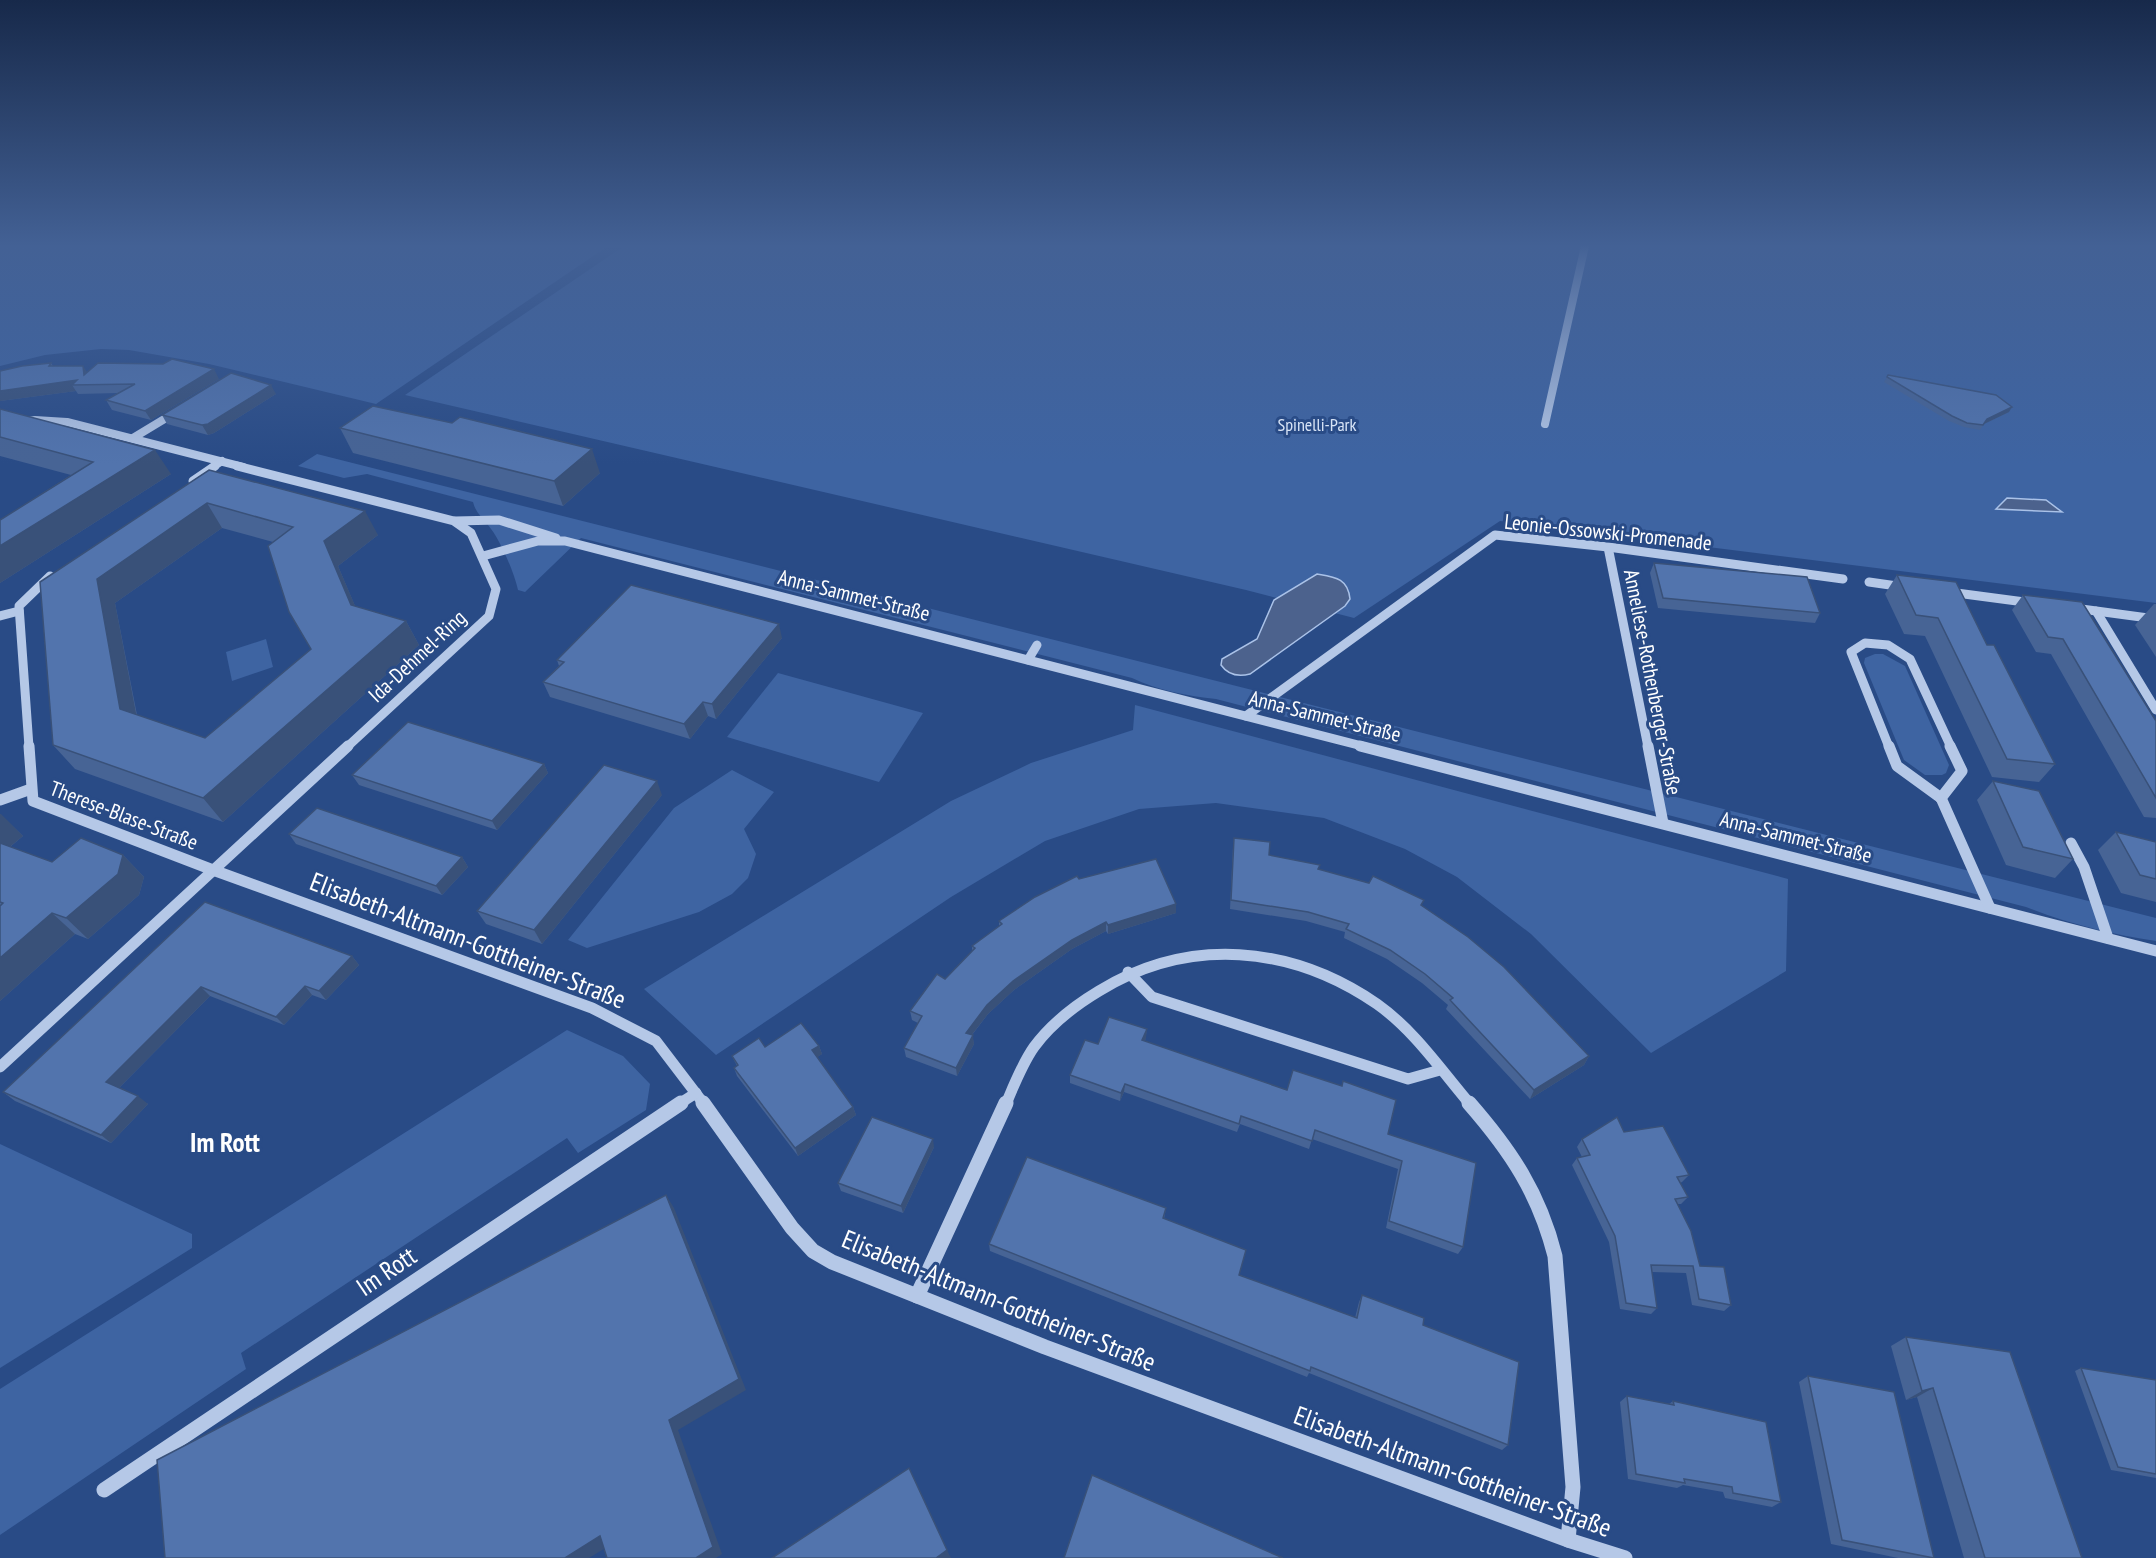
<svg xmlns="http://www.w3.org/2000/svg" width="2156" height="1558" viewBox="0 0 2156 1558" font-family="'PT Sans Narrow',sans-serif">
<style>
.green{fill:#3e64a2}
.water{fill:#4c628d;stroke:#aac2e8;stroke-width:1.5}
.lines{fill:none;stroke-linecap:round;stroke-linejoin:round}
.minor-far3{stroke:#b5c8e7;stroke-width:8}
.minor-far2{stroke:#b5c8e7;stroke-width:9}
.minor-far1{stroke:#b5c8e7;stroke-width:11}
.minor{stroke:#b5c8e7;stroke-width:15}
.wall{fill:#476495;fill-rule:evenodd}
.shaded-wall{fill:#395179}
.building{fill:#5274ad;stroke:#395179;stroke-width:1.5;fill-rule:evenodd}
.labels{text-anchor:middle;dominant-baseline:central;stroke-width:6;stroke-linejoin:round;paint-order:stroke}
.far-park-label{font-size:18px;fill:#d8e4f6;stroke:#294b86}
.street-label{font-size:21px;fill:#fff;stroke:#294b86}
.near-street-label{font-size:26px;fill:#fff;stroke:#294b86}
.near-neighbourhood-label{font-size:27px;font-weight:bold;fill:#fff;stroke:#294b86}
</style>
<rect width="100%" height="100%" fill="#294b86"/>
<g class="green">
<polygon points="0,246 608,246 376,404 209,364 129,350 101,349 45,355 0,366"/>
<polygon points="624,246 2156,246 2156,603 1500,521 1354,618 1246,590 405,395"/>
<path d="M317,454l1839,464v23c-43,-6 -90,-18 -130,-34l-810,-208c-28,-3 -59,-9 -84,-21l-551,-140 -56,54 -7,-2c-4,-18 -18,-51 -30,-65 -7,-9 -12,-12 -15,-23l-106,-28 -23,4 -46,-12z"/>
<polygon points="266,639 273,667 232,681 226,652"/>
<polygon points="1875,654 1883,654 1905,666 1949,765 1946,773 1942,775 1925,775 1904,760 1864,663 1865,658"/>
<polygon points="778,673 923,713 879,782 727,737"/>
<polygon points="1135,705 1788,879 1786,971 1651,1053 1531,934 1457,877 1405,849 1324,818 1216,803 1139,809 1045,841 951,897 716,1055 644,989 951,801 1031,763 1133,730"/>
<polygon points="732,770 774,792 744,829 756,854 748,878 732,894 699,912 587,948 568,940 674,808"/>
<polygon points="567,1030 623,1056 650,1084 646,1110 578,1153 567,1138 241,1353 246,1369 0,1535 0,1389"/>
<polygon points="0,1144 192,1234 192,1248 0,1368"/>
</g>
<g class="water">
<polygon points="2007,498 2046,500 2062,512 1996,509"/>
<path d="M1317,574c18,3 31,4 33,25l-5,7 -95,68c-12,3 -22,1 -29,-9l1,-6 35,-20 17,-39z"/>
</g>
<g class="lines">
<g class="minor-far3">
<polyline points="1545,424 1585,246"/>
<polyline points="0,425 35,420 67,422 243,467"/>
<polyline points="133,438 176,412"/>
<polyline points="213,467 222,461"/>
</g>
<g class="minor-far2">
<polyline points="237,466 454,521 471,533 496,589 489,616 347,747"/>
<polyline points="193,481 215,466"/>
<polyline points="455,521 499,520 556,538"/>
<polyline points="1608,547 1648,747"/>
<polyline points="483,556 538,541 565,541 1366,747"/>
<polyline points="1869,582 1904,587"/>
<polyline points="1949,592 2032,603"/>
<polyline points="2074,608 2156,619"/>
<polyline points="2096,611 2156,710"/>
<polyline points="0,616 19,611"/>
<polyline points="1028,660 1037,645"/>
<polyline points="1246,716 1495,535 1608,547 1843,579"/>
<polyline points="29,747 19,606 50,576"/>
<polyline points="1889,747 1851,652 1865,643 1888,645 1910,659 1951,747"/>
</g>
<g class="minor-far1">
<polyline points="29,746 33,801 213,870 592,1008 656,1041 704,1104"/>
<polyline points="1360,746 2156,951"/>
<polyline points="1648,746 1663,823"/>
<polyline points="1889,746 1897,766 1941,798"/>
<polyline points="1941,798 1990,908"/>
<polyline points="1941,798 1962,771 1950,746"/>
<polyline points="0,800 31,789"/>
<polyline points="2071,843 2084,867 2108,938"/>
<polyline points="1128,972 1152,997 1408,1079 1440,1070"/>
<polyline points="0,1067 348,746"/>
<polyline points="679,1104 696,1093"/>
<path d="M1006,1104c8,-19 16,-40 28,-57 17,-23 40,-41 65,-56 90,-55 192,-46 278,13 37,26 64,66 93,100"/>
</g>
<g class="minor">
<polyline points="703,1103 792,1228 813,1251 832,1262 1045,1347 1568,1540 1625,1558"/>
<path d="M1469,1103c42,48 70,90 86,153l18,231 -5,53"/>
<polyline points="917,1296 1006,1103"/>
<polyline points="104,1490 681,1103"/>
</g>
</g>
<g class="wall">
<polygon points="51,363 53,366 87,372 219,379 151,420 112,410 106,400 118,393 78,394 76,391 0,401"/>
<polygon points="1888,375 2009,412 1984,424 1980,430 1964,427 1949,421 1884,382"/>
<polygon points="276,394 214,433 208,435 167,424 162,415"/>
<polygon points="0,409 171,474 0,583 0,520 71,475 0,456"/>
<polygon points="340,428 600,473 563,506 353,453"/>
<path d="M209,470l169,65 -40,31 17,40 51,15 13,24 -196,177 -148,-53 -22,-24 -13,-163zM222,528l51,14 38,107 -106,89 -68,-23 -22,-112z"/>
<polygon points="1654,563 1820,613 1815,623 1658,608 1650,573"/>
<polygon points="1897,575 1987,645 2055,764 2039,782 1992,777 1925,636 1904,634 1885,594"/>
<polygon points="2023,595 2156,721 2156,818 2144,817 2051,654 2036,652 2012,610"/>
<polygon points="2154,604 2156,604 2156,657 2135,625"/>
<polygon points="782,638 716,719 708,716 690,739 550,697 543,682 559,666 557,660"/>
<polygon points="544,764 548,773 497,830 359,785 352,775"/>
<polygon points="1993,781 2073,859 2055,878 2006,865 1977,800"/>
<polygon points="662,795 542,944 486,924 477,911"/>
<polygon points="0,814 23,836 10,847 52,862 123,855 144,877 139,895 88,939 75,934 0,1001"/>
<polygon points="2116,832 2156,842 2156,902 2121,893 2098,850"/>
<polygon points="289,834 462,857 468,867 442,895 296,844"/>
<polygon points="1234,838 1269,855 1318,869 1422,906 1589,1056 1584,1065 1530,1099 1446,1009 1448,1005 1422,983 1387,959 1344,938 1345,932 1306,921 1230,909 1233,847"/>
<polygon points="1079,879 1176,904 1176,913 1108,934 1106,931 1072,949 1014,990 988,1014 972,1035 974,1044 957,1076 906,1057 904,1048 918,1023 912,1020 910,1011 945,979 972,951 972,946 999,926 999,921"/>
<polygon points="205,902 352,956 359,965 326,1000 312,995 284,1025 210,996 119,1088 148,1104 111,1143 15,1101 3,1092"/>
<polygon points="1147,1029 1145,1041 1388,1134 1463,1247 1458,1254 1386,1228 1398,1169 1312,1139 1309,1149 1240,1124 1237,1132 1124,1092 1120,1101 1070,1083 1070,1075 1098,1044"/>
<polygon points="819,1046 822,1054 817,1057 853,1107 856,1115 798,1156 737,1076 734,1068 737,1066 732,1056 765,1047"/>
<polygon points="1624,1132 1689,1175 1682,1182 1680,1183 1688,1197 1681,1204 1677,1204 1700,1266 1731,1305 1724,1311 1692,1305 1686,1273 1652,1272 1657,1308 1651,1314 1620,1309 1609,1242 1572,1165 1577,1158 1582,1157 1577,1147 1582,1139"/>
<polygon points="934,1147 903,1213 841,1191 838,1183"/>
<polygon points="1166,1208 1164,1219 1240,1275 1355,1318 1359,1302 1362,1295 1423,1325 1508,1445 1502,1450 1309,1373 1307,1377 990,1251 989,1244"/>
<polygon points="1906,1337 2082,1558 1964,1558 1917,1397 1906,1400 1891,1346"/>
<polygon points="2081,1368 2156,1380 2156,1478 2111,1470 2075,1371"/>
<polygon points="1808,1376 1934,1558 1898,1558 1831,1544 1799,1382"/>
<polygon points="1627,1396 1669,1404 1673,1401 1781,1502 1772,1507 1725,1498 1723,1492 1683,1485 1677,1488 1628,1479 1620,1402"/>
</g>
<g class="shaded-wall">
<polygon points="83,366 89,375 84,375"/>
<polygon points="214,369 219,379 151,420 145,411"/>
<polygon points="77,380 72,385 76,391 0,401 0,391"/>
<polygon points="271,385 276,394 214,433 208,435 202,425"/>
<polygon points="2012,407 2009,412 1984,424 1987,419"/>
<polygon points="592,449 600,473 563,506 554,481"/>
<polygon points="155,450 171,474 0,583 0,546"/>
<polygon points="207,503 222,528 115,603 140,734 120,709 97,579"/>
<polygon points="365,511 378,535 338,566 365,629 351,605 324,541"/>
<polygon points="406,621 419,645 223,822 203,798"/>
<polygon points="779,624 782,638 716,719 712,704"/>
<polygon points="703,702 708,716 690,739 684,724"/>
<polygon points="544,764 548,773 497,830 492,821"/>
<polygon points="657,781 662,795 542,944 534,930"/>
<polygon points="0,814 1,814 23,836 0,855"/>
<polygon points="123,855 144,877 139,895 88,939 66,918"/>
<polygon points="462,857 468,867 442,895 436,886"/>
<polygon points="1176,904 1176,913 1108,934 1108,925"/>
<polygon points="52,913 75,934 0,1001 0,958"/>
<polygon points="1106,922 1106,931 1072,949 1014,990 988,1014 967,1041 966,1033 987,1005 1013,981 1072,940"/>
<polygon points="352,956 359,965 326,1000 319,991"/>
<polygon points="305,986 312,995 284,1025 276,1017"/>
<polygon points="201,987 210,996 116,1091 106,1082"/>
<polygon points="1147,1029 1146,1038 1142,1049 1142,1040"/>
<polygon points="973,1035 974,1044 957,1076 956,1068"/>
<polygon points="819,1046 822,1054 815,1059 812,1050"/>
<polygon points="1589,1056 1584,1065 1530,1099 1534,1090"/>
<polygon points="1125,1084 1124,1092 1120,1101 1121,1093"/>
<polygon points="138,1096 148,1104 111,1143 101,1135"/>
<polygon points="853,1107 856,1115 798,1156 795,1148"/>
<polygon points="933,1139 934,1147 903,1213 901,1206"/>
<polygon points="666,1195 674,1208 746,1390 678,1430 722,1554 716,1558 696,1558 669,1420"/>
<polygon points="1933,1388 1917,1397 1906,1400 1922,1391"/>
<polygon points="600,1536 612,1544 589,1558 565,1558"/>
<polygon points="947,1550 951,1558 936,1558"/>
</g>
<g class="building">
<polygon points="172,359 214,369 145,411 106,400 135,384 72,385 77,380 0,391 0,371 22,366 51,363 49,366 83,366 84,375 98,363 163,364"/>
<polygon points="231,373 271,385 208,424 202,425 162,415"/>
<polygon points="1888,375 1996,395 2012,407 1987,419 1983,425 1967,423 1952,416 1887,377"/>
<polygon points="373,406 452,423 460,417 592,449 554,481 340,428"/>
<polygon points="0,409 155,450 0,546 0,520 93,462 0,437"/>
<path d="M209,470l156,41 -41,30 27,64 55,16 -203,177 -150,-53 -13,-163zM207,503l86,24 -25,19 21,66 22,37 -106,89 -85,-29 -23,-130z"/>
<polygon points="1654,563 1807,577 1820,613 1663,598"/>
<polygon points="1897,575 1956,582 1987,645 1994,645 2055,764 2007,759 1938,618 1916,615"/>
<polygon points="631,585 779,624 712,704 703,702 684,724 543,682 564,662 557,660"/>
<polygon points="2023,595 2082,602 2156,721 2156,798 2063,639 2048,637"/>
<polygon points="408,722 544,764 492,821 352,775"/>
<polygon points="604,765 657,781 534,930 477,911"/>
<polygon points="1993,781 2039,791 2073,859 2023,847"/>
<polygon points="317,808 462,857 436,886 289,834"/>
<polygon points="2116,832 2156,842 2156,879 2140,875"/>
<polygon points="81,838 123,855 118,874 66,918 52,913 0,958 0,906 3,903 0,902 0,843 52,862"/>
<polygon points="1234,838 1270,842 1269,855 1320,865 1318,869 1369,883 1373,876 1424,900 1421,905 1468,937 1504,967 1589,1056 1534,1090 1450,1000 1453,998 1425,974 1390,950 1346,929 1349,924 1308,912 1231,900"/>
<polygon points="1156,859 1176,904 1108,925 1106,922 1072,940 1013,981 987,1005 966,1033 973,1035 956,1068 904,1048 922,1016 910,1011 937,974 945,979 975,948 972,946 1002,924 999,921 1035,897 1077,876 1079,879"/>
<polygon points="205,902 352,956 319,991 305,986 276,1017 201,987 106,1082 138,1096 101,1135 3,1092"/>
<polygon points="1109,1017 1147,1029 1142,1040 1287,1090 1293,1070 1342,1086 1343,1081 1396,1100 1388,1134 1476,1163 1463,1247 1389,1221 1402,1161 1315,1130 1312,1141 1241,1116 1239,1124 1125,1084 1121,1093 1070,1075 1085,1040 1098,1044"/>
<polygon points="801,1023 819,1046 812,1050 853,1107 795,1148 734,1068 738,1065 732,1056 759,1038 765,1047"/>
<polygon points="872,1117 933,1139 901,1206 838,1183"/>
<polygon points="1617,1117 1624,1132 1663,1126 1689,1175 1677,1177 1688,1197 1675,1199 1691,1231 1700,1266 1724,1267 1731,1305 1699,1299 1693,1266 1651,1265 1657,1308 1626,1303 1615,1236 1577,1158 1590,1155 1582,1139"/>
<polygon points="1027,1157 1166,1208 1163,1218 1246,1250 1239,1275 1357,1318 1362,1295 1424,1318 1423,1325 1519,1362 1508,1445 1311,1367 1310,1371 989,1244"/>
<polygon points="666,1195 739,1379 669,1420 713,1547 696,1558 607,1558 600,1536 565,1558 165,1558 157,1460"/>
<polygon points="1906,1337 2010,1352 2082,1558 1985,1558 1933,1388 1922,1391"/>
<polygon points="2081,1368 2156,1380 2156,1474 2118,1467"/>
<polygon points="1808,1376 1894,1392 1934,1558 1842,1540"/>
<polygon points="1627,1396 1674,1405 1673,1401 1766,1422 1781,1502 1733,1493 1732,1487 1684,1479 1685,1483 1636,1474"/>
<polygon points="909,1468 947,1550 936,1558 772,1558"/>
<polygon points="1092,1475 1283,1558 1064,1558"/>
</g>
<linearGradient id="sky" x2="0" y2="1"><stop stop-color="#17294a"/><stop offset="0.53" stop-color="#436195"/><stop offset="1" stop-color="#436195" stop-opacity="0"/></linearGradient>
<rect width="2156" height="464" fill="url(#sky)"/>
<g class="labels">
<g class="far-park-label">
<text x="1317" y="424">Spinelli-Park</text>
</g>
<g class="street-label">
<text transform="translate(1608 532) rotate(6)">Leonie-Ossowski-Promenade</text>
<text transform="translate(854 595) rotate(14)">Anna-Sammet-Straße</text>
<text transform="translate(417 656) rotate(-43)">Ida-Dehmel-Ring</text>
<text transform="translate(1653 682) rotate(79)">Anneliese-Rothenberger-Straße</text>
<text transform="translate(1325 716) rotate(14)">Anna-Sammet-Straße</text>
<text transform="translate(124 815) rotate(21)">Therese-Blase-Straße</text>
<text transform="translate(1796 837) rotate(14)">Anna-Sammet-Straße</text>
</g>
<g class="near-street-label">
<text transform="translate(468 940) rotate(21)">Elisabeth-Altmann-Gottheiner-Straße</text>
<text transform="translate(386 1271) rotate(-34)">Im Rott</text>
<text transform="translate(999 1300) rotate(22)">Elisabeth-Altmann-Gottheiner-Straße</text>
<text transform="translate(1453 1471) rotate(20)">Elisabeth-Altmann-Gottheiner-Straße</text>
</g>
<g class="near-neighbourhood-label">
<text x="225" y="1142">Im Rott</text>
</g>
</g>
</svg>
